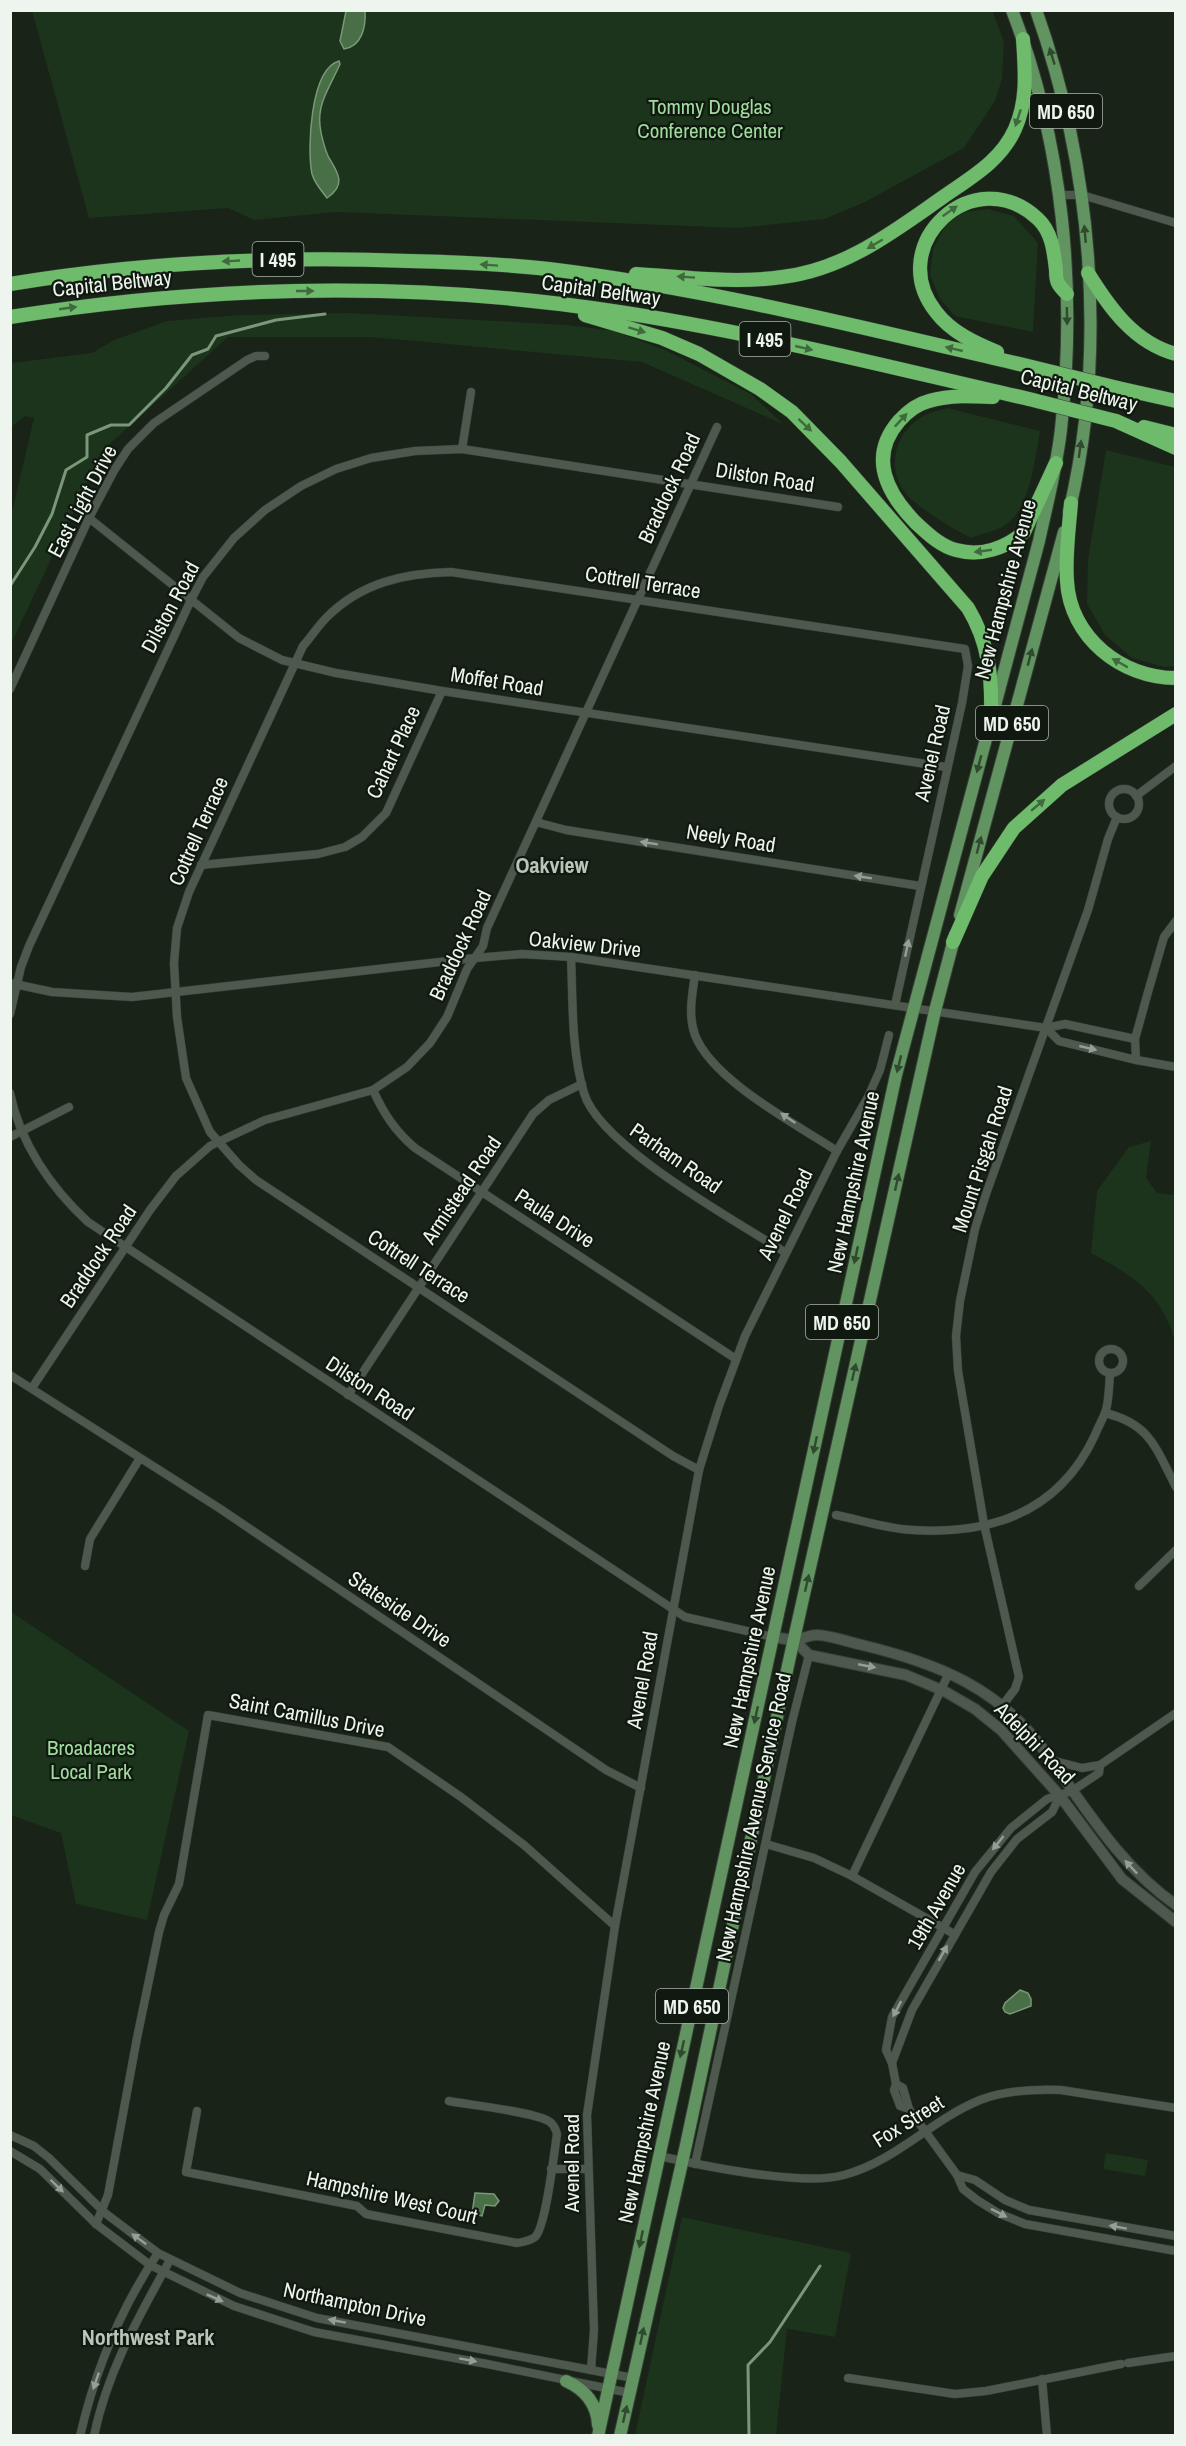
<svg xmlns="http://www.w3.org/2000/svg" width="1186" height="2446" viewBox="0 0 1186 2446" font-family="'Archivo Narrow',sans-serif">
<style>
.green{fill:#1c331c}
.water{fill:#496f47;stroke:#7a9779;stroke-width:1.5}
.lines{fill:none;stroke-linecap:round;stroke-linejoin:round}
.stream{stroke:#7a9779;stroke-width:3}
.street-casing{stroke:#373f37;stroke-width:9}
.secondary-casing{stroke:#373f37;stroke-width:12}
.primary-casing{stroke:#373f37;stroke-width:14}
.highway-casing{stroke:#373f37;stroke-width:15}
.street{stroke:#4d594d;stroke-width:8}
.secondary{stroke:#4d594d;stroke-width:10}
.primary{stroke:#619460;stroke-width:12}
.highway{stroke:#6ebb6c;stroke-width:14}
.highway-bridge-casing{stroke:#373f37;stroke-width:15;stroke-linecap:butt}
.highway-bridge{stroke:#6ebb6c;stroke-width:14}
.oneway{fill:#304a2f}
.oneway2{fill:#3f6a3e}
.oneway3{fill:#959f95}
.labels{text-anchor:middle;dominant-baseline:central;stroke-width:4.5;stroke-linejoin:round;paint-order:stroke}
.shield{fill:#10190f;stroke:#abb3ab;stroke-width:1.5}
.shield-label{font-size:20px;font-weight:bold;fill:#eef5ee}
.park-label{font-size:21px;fill:#a1dc9e;stroke:#10190f}
.street-label{font-size:21px;fill:#eef5ee;stroke:#10190f}
.neighbourhood-label{font-size:22px;font-weight:bold;fill:#b8c5b7;stroke:#10190f}
</style>
<rect width="100%" height="100%" fill="#192318"/>
<g class="green">
<polygon points="857,10 862,13 864,10 992,10 1004,42 1002,79 995,101 964,148 865,202 825,219 738,228 336,212 254,220 228,208 89,218 32,11"/>
<polygon points="988,209 1014,216 1038,243 1033,332 955,316 940,299 930,275 933,249 946,224 964,212"/>
<polygon points="349,313 568,325 614,331 665,350 751,394 783,424 642,362 370,337 228,337 102,451 11,644 11,516 34,418 25,416 11,427 11,363 92,353 114,340 167,321 240,315"/>
<path d="M947,408l93,23c-5,28 -10,82 -38,96 -9,5 -21,7 -31,11 -18,-9 -57,-32 -68,-48 -17,-26 -6,-61 22,-75 6,-3 15,-5 22,-7z"/>
<polygon points="1106,450 1175,467 1175,666 1164,667 1132,658 1105,635 1087,604 1088,559"/>
<path d="M1151,1141l-5,37 11,15 18,2v147c-12,-48 -43,-67 -84,-89l6,-62 32,-44z"/>
<polygon points="10,1611 189,1731 147,1920 76,1904 61,1833 11,1815"/>
<polygon points="1106,2153 1148,2160 1145,2176 1103,2169"/>
<polygon points="682,2217 851,2253 835,2337 787,2329 776,2435 635,2435"/>
</g>
<g class="water">
<path d="M346,11h19c1,16 -3,35 -21,38l-4,-8z"/>
<path d="M339,61l1,3c-9,21 -23,39 -20,62 1,9 5,24 9,32 10,16 17,27 -2,40 -6,-8 -12,-14 -15,-24 -5,-24 -2,-105 27,-113z"/>
<polygon points="1020,1990 1028,1993 1031,1999 1031,2006 1010,2014 1005,2012 1003,2008 1005,2003"/>
<polygon points="475,2193 494,2194 499,2201 495,2206 485,2205 482,2216 472,2214"/>
</g>
<g class="lines">
<g class="stream">
<polyline points="10,586 35,547 52,514 66,470 87,457 87,435 111,425 129,425 166,388 192,355 208,349 216,336 276,320 325,314"/>
<polyline points="749,2436 748,2365 770,2342 820,2266"/>
</g>
<g class="street-casing">
<g id="street">
<polyline points="1059,195 1082,195 1176,223"/>
<polyline points="462,449 471,392"/>
<polyline points="89,518 239,638 282,660 336,673 442,691 946,767"/>
<polyline points="10,689 89,518 115,469 128,449 154,423 247,360 256,356 265,356"/>
<circle cx="1124" cy="804" r="15"/>
<polyline points="1136,796 1176,766"/>
<polyline points="536,822 566,830 920,886"/>
<polyline points="201,865 318,854 345,847 362,837 386,813 442,691"/>
<polyline points="1176,921 1164,937 1148,992 1135,1039 1136,1060 1176,1067"/>
<path d="M571,957c2,44 0,93 13,136 15,53 154,129 202,160"/>
<path d="M695,975c-3,20 -7,41 0,60 17,45 101,89 142,116"/>
<polyline points="10,983 52,992 132,997 475,958 522,954 571,957 1046,1028 1065,1024 1135,1039"/>
<polyline points="10,1014 21,967 29,946 191,600 203,577 234,538 265,510 301,486 336,469 371,458 415,451 462,449 838,507"/>
<polyline points="1046,1028 1059,1041 1136,1060"/>
<path d="M373,1090c11,24 22,41 42,58l321,211"/>
<path d="M10,1093c10,50 41,95 78,129l597,395 88,20"/>
<polyline points="10,1137 69,1107"/>
<circle cx="1111" cy="1361" r="12"/>
<polyline points="10,1375 219,1508 606,1770 641,1788"/>
<polyline points="32,1388 150,1210 176,1176 210,1146 218,1142 265,1120 373,1090 407,1067 430,1043 447,1017 467,969 483,946 487,928 717,427"/>
<polyline points="348,1395 533,1114 549,1100 582,1084"/>
<path d="M1105,1413c46,11 51,36 71,74"/>
<path d="M699,1470l-26,-14 -417,-276 -17,-15 -29,-33 -24,-54 -9,-61 -3,-54 3,-35 12,-36 114,-246c8,-9 15,-20 24,-29 34,-34 77,-44 124,-45l514,77 3,17 -6,37 -67,302"/>
<path d="M836,1515c25,5 51,14 77,15 80,5 147,-19 182,-95 3,-8 8,-16 11,-25 3,-11 3,-25 4,-36"/>
<polyline points="85,1566 90,1539 140,1458"/>
<polyline points="1139,1586 1176,1550"/>
<polyline points="1002,1706 1015,1689 1019,1677 984,1524 958,1371 956,1336 960,1301 975,1229 986,1194 1088,910 1108,839 1117,817"/>
<polyline points="1051,1760 1082,1768 1100,1765"/>
<polyline points="766,1844 814,1858 852,1876 954,1934"/>
<polyline points="852,1876 949,1673"/>
<polyline points="892,2063 912,2010 991,1872 1017,1839 1052,1812 1060,1796"/>
<polyline points="896,2084 903,2088 909,2109 957,2175 963,2189 977,2200 998,2213 1025,2224 1176,2251"/>
<polyline points="909,2109 900,2106 894,2090 896,2084 892,2063 886,2050 892,2017 975,1872 1011,1828 1047,1799 1072,1791 1099,1773 1100,1765 1176,1713"/>
<path d="M197,2111l-11,61 171,34 9,8 151,29c6,-1 13,-2 18,-6 11,-10 19,-84 22,-103 -1,-4 -3,-9 -7,-12 -13,-10 -81,-17 -101,-21"/>
<polyline points="10,2135 34,2146 49,2158 105,2213 158,2253 240,2293 317,2318 633,2378"/>
<polyline points="10,2151 40,2169 96,2224 150,2265 234,2306 314,2332 487,2364 630,2393"/>
<path d="M659,2156c45,10 143,31 185,19 52,-14 87,-55 136,-75 25,-10 54,-11 81,-10l115,18"/>
<polyline points="695,2164 792,1722 809,1655"/>
<polyline points="551,2169 587,2169"/>
<polyline points="957,2175 975,2180 1005,2200 1029,2210 1176,2236"/>
<polyline points="96,2224 108,2195 137,2038 159,1932 164,1915 179,1884 208,1715 388,1747 461,1797 524,1845 615,1926"/>
<polyline points="1128,2363 1176,2356"/>
<polyline points="591,2370 594,2330 587,2115 615,1926 699,1470 719,1406 745,1336 837,1151 868,1097 880,1070 889,1035"/>
<polyline points="848,2378 955,2394 986,2391 1121,2364"/>
<polyline points="1042,2379 1047,2436"/>
<path d="M80,2436c15,-65 41,-128 78,-183"/>
<path d="M94,2436c13,-64 45,-120 76,-176"/>
</g>
</g>
<g class="secondary-casing">
<g id="secondary">
<path d="M773,1637c7,1 16,3 23,3 7,-1 15,-6 22,-5 15,1 30,7 44,10 75,18 138,43 184,108 39,54 74,113 130,152"/>
<polyline points="794,1640 809,1655 906,1675 944,1691 975,1709 1001,1730 1060,1796 1122,1879 1176,1922"/>
</g>
</g>
<g class="primary-casing">
<g id="primary">
<path d="M1036,10c56,158 72,338 33,502"/>
<polyline points="960,915 1064,532"/>
<path d="M566,2381c20,9 31,23 32,44"/>
<path d="M598,2436l298,-1361 143,-534c8,-37 18,-75 22,-112 16,-141 2,-286 -49,-419"/>
<polyline points="620,2436 686,2145 789,1661 935,1011 955,935"/>
</g>
</g>
<g class="highway-casing">
<g id="highway">
<path d="M1088,273c21,34 46,70 88,81"/>
<path d="M636,274c48,3 98,10 146,3 62,-7 111,-45 161,-80 27,-19 58,-36 72,-68 13,-29 10,-59 8,-90"/>
<path d="M10,284c132,-22 265,-28 399,-23 46,1 93,3 140,8 163,20 323,61 483,98"/>
<path d="M585,315l77,23 37,16 61,35 32,23 49,50 127,146c21,35 24,68 23,108"/>
<path d="M10,317c201,-32 408,-36 609,-5 138,21 274,56 410,87"/>
<path d="M997,352c-22,-9 -46,-20 -61,-40 -53,-67 38,-153 102,-93 14,13 16,33 18,51 0,4 0,10 2,13 2,4 6,8 9,11"/>
<polyline points="1118,388 1176,401"/>
<path d="M993,397c-21,-1 -44,-2 -64,4 -12,3 -22,11 -30,20 -31,36 -12,72 16,101 12,11 25,24 41,28 25,7 50,-2 68,-18l32,-69"/>
<polyline points="1116,421 1176,448"/>
<polyline points="1144,427 1176,435"/>
<path d="M1071,503c-2,25 -6,52 -4,78 3,56 54,97 109,97"/>
<polyline points="953,942 982,876 1014,828 1062,785 1176,714"/>
</g>
</g>
<use href="#street" class="street"/>
<use href="#secondary" class="secondary"/>
<use href="#primary" class="primary"/>
<use href="#highway" class="highway"/>
<g class="highway-bridge-casing">
<g id="highway-bridge">
<polyline points="1032,367 1118,388"/>
<polyline points="1029,399 1116,421"/>
</g>
</g>
<use href="#highway-bridge" class="highway-bridge"/>
</g>
<defs><path id="oneway-solid" d="M-6-.8H1V-3.2L6.5 0L1 3.2V.8H-6Z" transform="scale(1.5)"/></defs>
<g class="oneway">
<use href="#oneway-solid" transform="translate(1052 56) rotate(-107)"/>
<use href="#oneway-solid" transform="translate(1085 234) rotate(-95)"/>
<use href="#oneway-solid" transform="translate(1067 316) rotate(89)"/>
<use href="#oneway-solid" transform="translate(1080 449) rotate(-82)"/>
<use href="#oneway-solid" transform="translate(1030 657) rotate(-75)"/>
<use href="#oneway-solid" transform="translate(979 764) rotate(105)"/>
<use href="#oneway-solid" transform="translate(979 845) rotate(-75)"/>
<use href="#oneway-solid" transform="translate(899 1064) rotate(104)"/>
<use href="#oneway-solid" transform="translate(897 1182) rotate(-77)"/>
<use href="#oneway-solid" transform="translate(856 1255) rotate(102)"/>
<use href="#oneway-solid" transform="translate(854 1372) rotate(-77)"/>
<use href="#oneway-solid" transform="translate(815 1445) rotate(102)"/>
<use href="#oneway-solid" transform="translate(807 1583) rotate(-77)"/>
<use href="#oneway-solid" transform="translate(756 1715) rotate(102)"/>
<use href="#oneway-solid" transform="translate(682 2049) rotate(103)"/>
<use href="#oneway-solid" transform="translate(641 2239) rotate(102)"/>
<use href="#oneway-solid" transform="translate(642 2336) rotate(-78)"/>
<use href="#oneway-solid" transform="translate(625 2414) rotate(-77)"/>
</g>
<g class="oneway2">
<use href="#oneway-solid" transform="translate(1018 118) rotate(108)"/>
<use href="#oneway-solid" transform="translate(950 211) rotate(-35)"/>
<use href="#oneway-solid" transform="translate(875 244) rotate(150)"/>
<use href="#oneway-solid" transform="translate(231 261) rotate(177)"/>
<use href="#oneway-solid" transform="translate(489 265) rotate(-176)"/>
<use href="#oneway-solid" transform="translate(686 277) rotate(-176)"/>
<use href="#oneway-solid" transform="translate(305 291)"/>
<use href="#oneway-solid" transform="translate(68 308) rotate(-8)"/>
<use href="#oneway-solid" transform="translate(637 330) rotate(17)"/>
<use href="#oneway-solid" transform="translate(804 348) rotate(13)"/>
<use href="#oneway-solid" transform="translate(954 349) rotate(-167)"/>
<use href="#oneway-solid" transform="translate(901 420) rotate(-47)"/>
<use href="#oneway-solid" transform="translate(805 425) rotate(43)"/>
<use href="#oneway-solid" transform="translate(983 551) rotate(172)"/>
<use href="#oneway-solid" transform="translate(1120 663) rotate(-151)"/>
<use href="#oneway-solid" transform="translate(1038 805) rotate(-40)"/>
</g>
<g class="oneway3">
<use href="#oneway-solid" transform="translate(649 843) rotate(-171)"/>
<use href="#oneway-solid" transform="translate(863 877) rotate(-171)"/>
<use href="#oneway-solid" transform="translate(907 948) rotate(-78)"/>
<use href="#oneway-solid" transform="translate(1088 1048) rotate(13)"/>
<use href="#oneway-solid" transform="translate(788 1118) rotate(-146)"/>
<use href="#oneway-solid" transform="translate(867 1666) rotate(11)"/>
<use href="#oneway-solid" transform="translate(998 1843) rotate(129)"/>
<use href="#oneway-solid" transform="translate(1131 1867) rotate(-133)"/>
<use href="#oneway-solid" transform="translate(943 1953) rotate(-61)"/>
<use href="#oneway-solid" transform="translate(897 2009) rotate(118)"/>
<use href="#oneway-solid" transform="translate(57 2186) rotate(44)"/>
<use href="#oneway-solid" transform="translate(999 2213) rotate(27)"/>
<use href="#oneway-solid" transform="translate(1118 2227) rotate(-170)"/>
<use href="#oneway-solid" transform="translate(139 2239) rotate(-144)"/>
<use href="#oneway-solid" transform="translate(215 2298) rotate(24)"/>
<use href="#oneway-solid" transform="translate(337 2321) rotate(-170)"/>
<use href="#oneway-solid" transform="translate(468 2360) rotate(10)"/>
<use href="#oneway-solid" transform="translate(96 2381) rotate(109)"/>
</g>
<g class="labels">
<g class="shield">
<rect x="1030" y="94" width="72" height="34" rx="4.5"/>
<rect x="252.5" y="242" width="51" height="34" rx="4.5"/>
<rect x="739.5" y="322" width="51" height="34" rx="4.5"/>
<rect x="976" y="706" width="72" height="34" rx="4.5"/>
<rect x="806" y="1305" width="72" height="34" rx="4.5"/>
<rect x="656" y="1989" width="72" height="34" rx="4.5"/>
</g>
<g class="shield-label">
<text x="1066" y="111">MD 650</text>
<text x="278" y="259">I 495</text>
<text x="765" y="339">I 495</text>
<text x="1012" y="723">MD 650</text>
<text x="842" y="1322">MD 650</text>
<text x="692" y="2006">MD 650</text>
</g>
<g class="park-label">
<text x="710" y="106">Tommy Douglas<tspan x="710" dy="24">Conference Center</tspan></text>
<text x="91" y="1747">Broadacres<tspan x="91" dy="24">Local Park</tspan></text>
</g>
<g class="street-label">
<text transform="translate(112 283) rotate(-6)">Capital Beltway</text>
<text transform="translate(601 290) rotate(8)">Capital Beltway</text>
<text transform="translate(1079 390) rotate(14)">Capital Beltway</text>
<text transform="translate(765 477) rotate(9)">Dilston Road</text>
<text transform="translate(669 488) rotate(-65)">Braddock Road</text>
<text transform="translate(82 501) rotate(-62)">East Light Drive</text>
<text transform="translate(643 582) rotate(9)">Cottrell Terrace</text>
<text transform="translate(1005 589) rotate(-75)">New Hampshire Avenue</text>
<text transform="translate(170 607) rotate(-62)">Dilston Road</text>
<text transform="translate(497 681) rotate(9)">Moffet Road</text>
<text transform="translate(393 752) rotate(-65)">Cahart Place</text>
<text transform="translate(932 753) rotate(-77)">Avenel Road</text>
<text transform="translate(198 831) rotate(-66)">Cottrell Terrace</text>
<text transform="translate(731 838) rotate(9)">Neely Road</text>
<text transform="translate(585 944) rotate(6)">Oakview Drive</text>
<text transform="translate(460 945) rotate(-65)">Braddock Road</text>
<text transform="translate(676 1158) rotate(35)">Parham Road</text>
<text transform="translate(982 1159) rotate(-72)">Mount Pisgah Road</text>
<text transform="translate(853 1182) rotate(-78)">New Hampshire Avenue</text>
<text transform="translate(461 1190) rotate(-56)">Armistead Road</text>
<text transform="translate(785 1214) rotate(-64)">Avenel Road</text>
<text transform="translate(555 1218) rotate(33)">Paula Drive</text>
<text transform="translate(98 1256) rotate(-56)">Braddock Road</text>
<text transform="translate(419 1266) rotate(33)">Cottrell Terrace</text>
<text transform="translate(370 1388) rotate(33)">Dilston Road</text>
<text transform="translate(400 1609) rotate(34)">Stateside Drive</text>
<text transform="translate(749 1657) rotate(-78)">New Hampshire Avenue</text>
<text transform="translate(642 1680) rotate(-80)">Avenel Road</text>
<text transform="translate(307 1715) rotate(11)">Saint Camillus Drive</text>
<text transform="translate(1035 1743) rotate(46)">Adelphi Road</text>
<text transform="translate(753 1817) rotate(-78)">New Hampshire Avenue Service Road</text>
<text transform="translate(936 1906) rotate(-60)">19th Avenue</text>
<text transform="translate(908 2121) rotate(-32)">Fox Street</text>
<text transform="translate(644 2132) rotate(-78)">New Hampshire Avenue</text>
<text transform="translate(571 2163) rotate(-90)">Avenel Road</text>
<text transform="translate(392 2197) rotate(13)">Hampshire West Court</text>
<text transform="translate(355 2304) rotate(12)">Northampton Drive</text>
</g>
<g class="neighbourhood-label">
<text x="552" y="865">Oakview</text>
<text x="148" y="2337">Northwest Park</text>
</g>
</g>
<rect width="1186" height="2446" fill="none" stroke="#eef5ee" stroke-width="24"/>
</svg>
